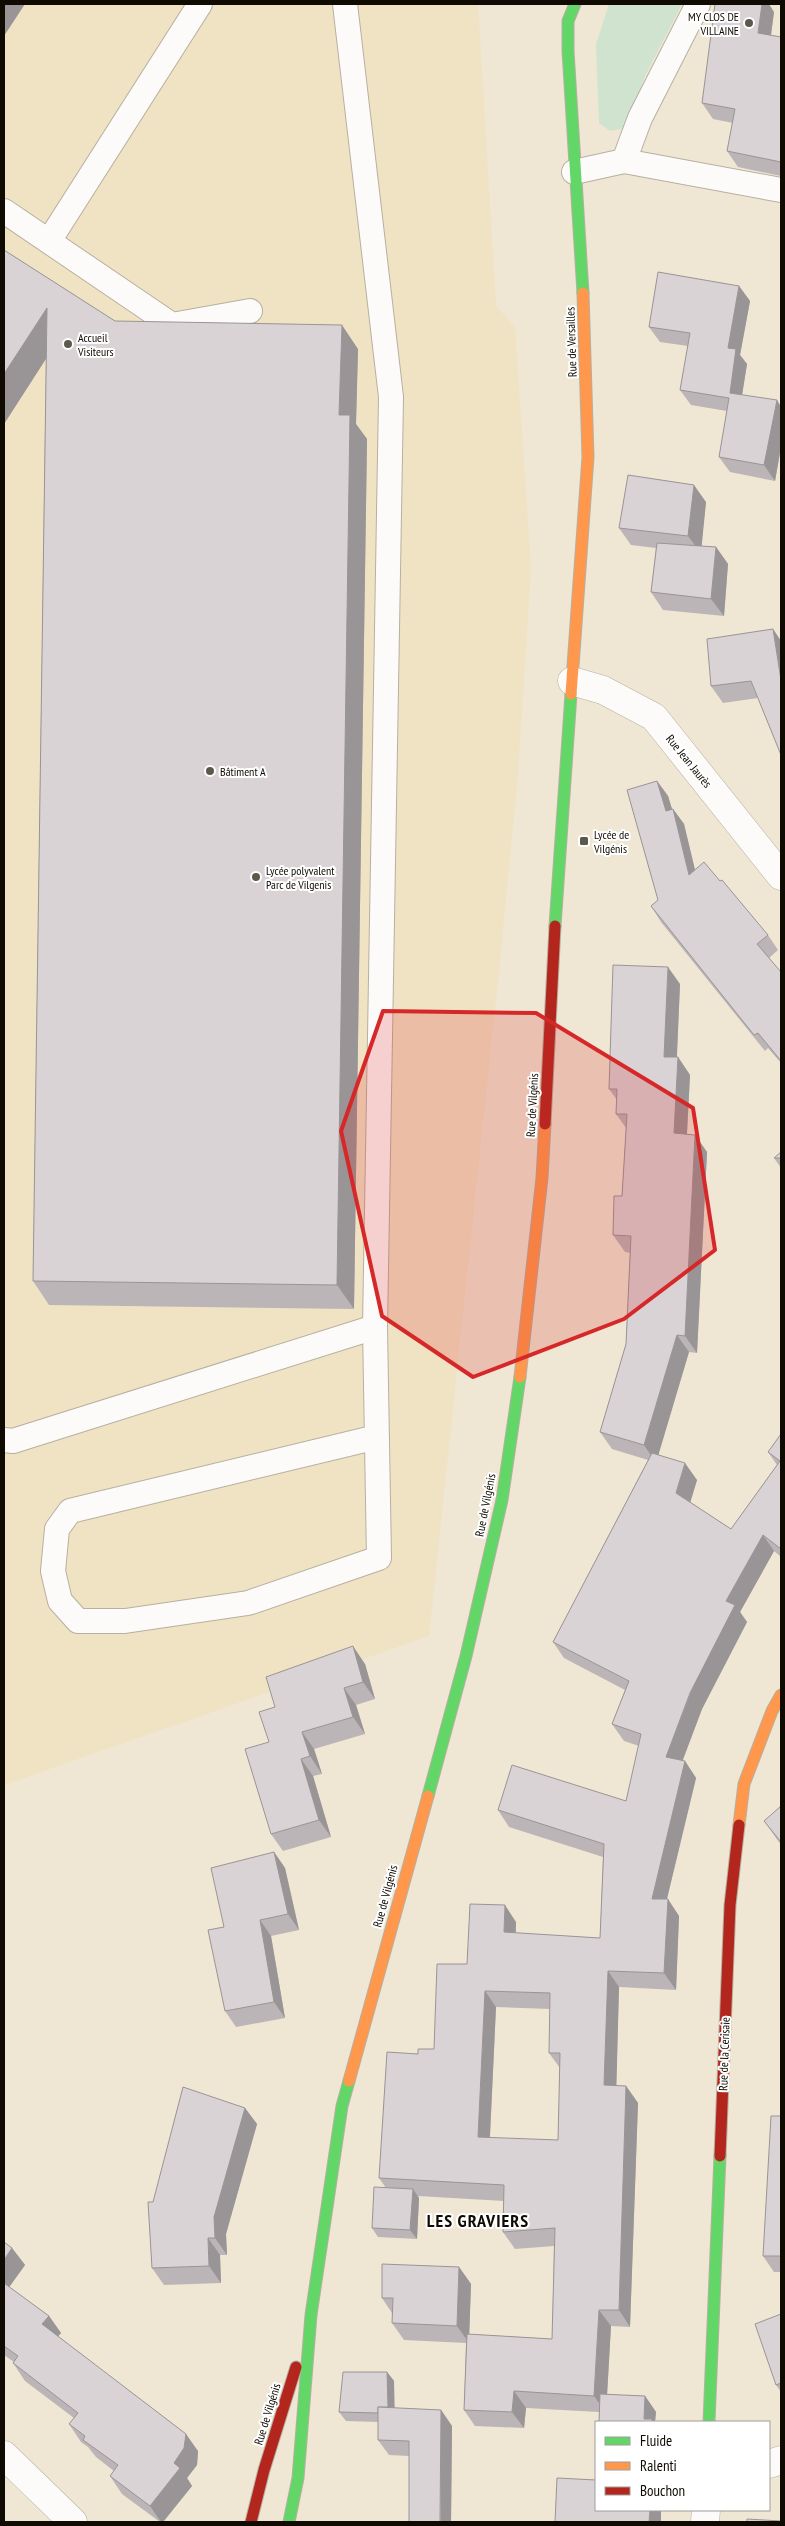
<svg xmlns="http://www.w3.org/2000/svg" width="785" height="2526" viewBox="0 0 785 2526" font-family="'PT Sans Narrow',sans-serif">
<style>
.built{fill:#f0e3c3}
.green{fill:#d0e3ce}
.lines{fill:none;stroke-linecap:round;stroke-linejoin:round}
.lane-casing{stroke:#b6b0a1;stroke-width:26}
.street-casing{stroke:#b6b0a1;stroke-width:29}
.fast-casing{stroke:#b6b0a1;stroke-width:13}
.slow-casing{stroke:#b6b0a1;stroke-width:13}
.jam-casing{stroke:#b6b0a1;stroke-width:13}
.lane{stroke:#fdfbf9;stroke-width:24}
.street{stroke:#fdfbf9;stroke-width:28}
.fast{stroke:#63d668;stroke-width:11}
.slow{stroke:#ff974d;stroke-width:11}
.jam{stroke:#b3261e;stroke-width:11}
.wall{fill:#bbb5b7;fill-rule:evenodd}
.shaded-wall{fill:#999495}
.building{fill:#dad3d5;stroke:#999495;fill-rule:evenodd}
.marked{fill:#d62828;fill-opacity:0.2;stroke:#d62828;stroke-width:4;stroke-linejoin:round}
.poi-dot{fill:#5d584c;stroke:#fff;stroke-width:2}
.labels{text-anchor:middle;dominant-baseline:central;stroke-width:4;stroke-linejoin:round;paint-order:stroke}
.poi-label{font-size:12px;fill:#0f0b02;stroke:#fff;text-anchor:start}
.street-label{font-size:12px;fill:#0f0b02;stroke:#fff}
.district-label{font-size:18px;font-weight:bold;letter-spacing:1px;fill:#0f0b02;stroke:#fff}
</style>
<rect width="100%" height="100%" fill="#efe7d4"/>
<polygon class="built" points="4,4 478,4 496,305 515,328 531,569 518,773 498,982 429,1636 4,1785"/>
<polygon class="green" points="609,4 682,4 645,76 626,128 610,131 599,123 596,44"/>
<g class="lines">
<g class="lane-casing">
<g id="lane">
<polyline points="345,4 391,397 375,1327 379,1558 248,1603 125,1621 78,1621 60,1601 53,1571 57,1529 70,1511 377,1437"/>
<polyline points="624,161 781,190"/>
<polyline points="574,172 624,161 640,118 698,4"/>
<polyline points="4,211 172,325 250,311"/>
<polyline points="49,241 200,4"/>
<polyline points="4,1440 13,1441 375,1327"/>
</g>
</g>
<g class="street-casing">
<g id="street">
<polyline points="572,681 603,690 654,717 781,876"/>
<polyline points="4,2455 73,2522"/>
<polyline points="769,2464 781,2460"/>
<polyline points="705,2522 706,2510"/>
</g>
</g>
<g class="fast-casing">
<g id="fast">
<polyline points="575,4 568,21 568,51 583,293"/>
<polyline points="555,926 571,694"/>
<polyline points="428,1796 466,1656 502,1500 520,1377"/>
<polyline points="709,2422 720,2156"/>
<polyline points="289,2522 298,2478 311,2315 342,2106 349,2081"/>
</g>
</g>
<g class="slow-casing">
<g id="slow">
<polyline points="571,694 588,457 583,293"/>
<polyline points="520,1377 542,1178 545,1124"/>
<polyline points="739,1825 744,1784 772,1711 781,1695"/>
<polyline points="349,2081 428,1796"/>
</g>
</g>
<g class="jam-casing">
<g id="jam">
<polyline points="545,1124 555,926"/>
<polyline points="720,2156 730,1905 739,1825"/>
<polyline points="251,2522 264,2470 296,2367"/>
</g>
</g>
<use href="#lane" class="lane"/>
<use href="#street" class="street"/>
<use href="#fast" class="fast"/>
<use href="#slow" class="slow"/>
<use href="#jam" class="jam"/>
</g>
<g class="wall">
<polygon points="774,12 771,35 781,37 781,176 738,167 727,151 733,123 713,119 702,103"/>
<polygon points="4,250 115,321 358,349 356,424 367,439 354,1309 49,1305 33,1281 46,358 4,424"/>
<polygon points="739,286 750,301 740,355 747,364 742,395 781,407 781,447 775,481 730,472 719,457 727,411 691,405 680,390 688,346 660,342 649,327"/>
<polygon points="706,502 701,546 716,547 728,564 724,616 663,610 651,592 656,548 631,545 619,528"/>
<polygon points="773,629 781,641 781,755 758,698 723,703 711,686"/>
<polygon points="657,781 668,796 672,809 673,809 684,824 695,870 720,881 768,935 778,950 769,958 781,972 781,1063 768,1048 765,1051 661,922 651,906 658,900"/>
<path d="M680,984l-3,73h1l12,18 -3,59 8,1 12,17 -10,201 -8,-1 -31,103 39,25 -7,22 41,27 46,-64 -9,-13 13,-18v123l-7,-6 -34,61 7,10 -45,87 -20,52h3l11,17 -29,121 12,17 -3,74 -57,-3 -3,99h10l12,17 -8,224 -19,-1 -4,69 38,1 11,16 -1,10h-56v-10l-73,-4 -2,20 -49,-2 -11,-16 2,-67 -62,-3 -12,-17v-10l-10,-15 77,-31 12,17 -2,50 83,5 2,-93 -39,3 -12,-17 1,-31 -86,-5 1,2 -2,41 -39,-2 -6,-9 14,-40 -7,-10 39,-124 16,-5 33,-85 49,-42v11l84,5 3,-81 -94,-30 -11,-17 128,-9 13,-55 -15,-5 -12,-17 13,-34 -61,-32 -11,-16 95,-182 -36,-11 -12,-17 26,-88 4,-91 -5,-1 -12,-17 9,-39 4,-68 -10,-14 1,-14 -8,-11zM496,2007l54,2 -1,44 11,15 -2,72 -68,-2z"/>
<polygon points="781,1152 781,1168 774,1158"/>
<polygon points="365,1664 375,1699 356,1705 365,1734 314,1749 322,1774 313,1776 331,1837 283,1851 271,1834 269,1742"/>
<polygon points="781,1806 781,1845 764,1821"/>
<polygon points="274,1852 285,1868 299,1930 271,1936 285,2018 236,2027 225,2011 224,1927"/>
<polygon points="245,2108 257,2124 226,2234 227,2255 220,2255 221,2283 164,2285 152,2268 153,2202"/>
<polygon points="781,2116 781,2272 774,2272 763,2256"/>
<polygon points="4,2242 12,2248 25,2265 9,2287 49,2316 61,2333 58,2336 198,2451 197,2465 187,2478 192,2486 163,2522 160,2522 122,2494 110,2476 114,2471 96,2457 88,2447 81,2442 69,2424 74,2418 25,2381 13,2363 14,2362 4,2355"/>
<polygon points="781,2314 781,2392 776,2385"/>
<polygon points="387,2372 394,2381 394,2408 441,2410 452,2426 451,2522 409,2522 409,2456 389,2455 378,2440 378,2422 346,2421 339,2412"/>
</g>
<g class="shaded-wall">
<polygon points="4,4 25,4 4,36"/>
<polygon points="762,4 769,4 774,12 769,49 758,33"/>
<polygon points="739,286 750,301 740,355 747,364 740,408 730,393 728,348"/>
<polygon points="47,308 64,331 4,424 4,374"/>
<polygon points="342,325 358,349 356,424 367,439 354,1309 337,1285 339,415"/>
<polygon points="777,400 781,407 781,447 775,481 764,465"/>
<polygon points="694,485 706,502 701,553 688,536"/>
<polygon points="716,547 728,564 724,616 711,599"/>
<polygon points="773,629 781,641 781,680"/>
<polygon points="657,781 668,796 677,826 666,811"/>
<polygon points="673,809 684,824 700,891 689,875"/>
<polygon points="668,967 680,984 676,1074 664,1057"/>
<polygon points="678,1057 690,1075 686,1151 674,1133"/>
<polygon points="695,1135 707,1152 697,1353 685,1336"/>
<polygon points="677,1335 689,1352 656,1463 644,1445"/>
<polygon points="685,1463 697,1480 688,1510 676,1493"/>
<polygon points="763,1535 774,1551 740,1612 747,1622 702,1709 678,1773 666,1757 726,1601"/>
<polygon points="353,1646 365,1664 375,1699 363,1682"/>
<polygon points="344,1688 356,1705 365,1734 353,1717"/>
<polygon points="302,1732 314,1749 322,1774 310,1756"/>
<polygon points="301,1759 313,1776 331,1837 319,1820"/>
<polygon points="685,1761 696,1778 663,1915 652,1899"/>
<polygon points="274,1852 285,1868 299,1930 288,1914"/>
<polygon points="668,1899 679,1916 676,1990 664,1973"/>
<polygon points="505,1905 516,1922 515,1949 504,1932"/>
<polygon points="260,1920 271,1936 285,2018 274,2002"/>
<polygon points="608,1971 619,1987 616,2102 604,2085"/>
<polygon points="485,1991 496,2007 489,2154 478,2137"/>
<polygon points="626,2086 638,2103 630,2327 619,2310"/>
<polygon points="245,2108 257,2124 226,2234 227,2255 215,2238 214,2217"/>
<polygon points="413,2189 419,2198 417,2239 410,2230"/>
<polygon points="208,2238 220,2255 221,2283 209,2266"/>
<polygon points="12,2248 25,2265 5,2293 4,2291 4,2260"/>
<polygon points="459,2267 471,2284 469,2343 457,2326"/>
<polygon points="599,2310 611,2326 606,2413 594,2396"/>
<polygon points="49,2316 61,2333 54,2341 42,2324"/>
<polygon points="387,2372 394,2381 395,2423 388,2414"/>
<polygon points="514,2391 526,2408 524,2428 512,2412"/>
<polygon points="645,2396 656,2412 655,2422 646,2422 644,2419"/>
<polygon points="441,2410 452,2426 451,2522 441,2522"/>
<polygon points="186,2434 198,2451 197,2465 187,2478 192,2486 163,2522 161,2522 150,2506 174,2463"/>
<polygon points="650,2510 661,2510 661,2522 649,2522"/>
</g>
<g class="building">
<polygon points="715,4 762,4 758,33 781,37 781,162 727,151 735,109 702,103"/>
<polygon points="4,250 115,321 342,325 339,415 350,415 337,1285 33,1281 47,308 4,374"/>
<polygon points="658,272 739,286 728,348 736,349 730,393 777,400 764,465 719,457 729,398 680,390 690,333 649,327"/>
<polygon points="628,475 694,485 688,536 619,528"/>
<polygon points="657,543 716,547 711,599 651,592"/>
<polygon points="773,629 781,680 781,755 751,681 711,686 707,639"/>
<polygon points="657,781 666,811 673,809 689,875 704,862 720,881 722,880 768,935 757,944 781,972 781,1061 758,1033 754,1035 651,906 658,900 627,790"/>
<polygon points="613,965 668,967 664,1057 678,1057 674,1133 695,1135 685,1336 677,1335 644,1445 600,1432 626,1344 631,1236 613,1235 614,1196 622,1196 627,1114 616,1114 617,1089 609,1089"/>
<polygon points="781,1152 781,1158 774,1158"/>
<path d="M781,1434v115l-18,-14 -37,66 9,4 -45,88 -24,64 19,4 -33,138h16l-4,74 -56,-2 -4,114 22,1 -7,224h-20l-5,86 -80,-5 -2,21 -48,-2 3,-76 85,5 3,-111 -52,4 1,-47 -125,-7 8,-126 31,2v-5h16l3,-85h30l3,-60 35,1 -1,27 96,6 4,-94 -106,-34 14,-45 114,36 15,-67 -29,-10 17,-43 -76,-39 99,-189 33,10 -9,30 55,36 49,-68 -12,-9zM485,1991l65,2 -1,60h11l-2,87 -80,-3z"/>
<polygon points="353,1646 363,1682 344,1688 353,1717 302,1732 310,1756 301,1759 319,1820 271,1834 245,1749 269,1742 259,1712 275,1707 266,1677"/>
<polygon points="781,1806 781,1842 764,1821"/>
<polygon points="274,1852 288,1914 260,1920 274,2002 225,2011 208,1930 224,1927 211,1868"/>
<polygon points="183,2087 245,2108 214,2217 215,2238 208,2238 209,2266 152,2268 148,2202 153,2202"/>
<polygon points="771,2116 781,2116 781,2256 763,2256"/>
<polygon points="374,2187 413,2189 410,2230 372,2228"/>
<polygon points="4,2242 12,2248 4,2260"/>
<polygon points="382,2264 459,2267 457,2326 392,2323 393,2298 382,2298"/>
<polygon points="4,2283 49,2316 42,2324 186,2434 184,2448 174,2463 180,2468 150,2506 110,2476 118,2465 83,2440 85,2436 69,2424 78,2413 13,2363 18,2356 4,2346"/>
<polygon points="781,2314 781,2383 776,2385 755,2324"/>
<polygon points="343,2372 387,2372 388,2407 378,2407 378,2413 339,2412"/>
<polygon points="600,2394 645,2396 644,2419 652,2419 652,2422 599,2422"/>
<polygon points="378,2407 441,2410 440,2522 465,2522 409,2522 409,2441 378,2440"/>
<polygon points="557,2478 596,2480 596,2510 650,2510 649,2522 555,2522"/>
<polygon points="747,2519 781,2521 781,2522 747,2522"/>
</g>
<path class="marked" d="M383,1011l153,2 157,95 22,142 -91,69 -151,58 -91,-61 -41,-185z"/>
<g class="poi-dot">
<circle cx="749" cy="23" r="5"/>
<circle cx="68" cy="344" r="5"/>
<circle cx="210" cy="771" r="5"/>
<rect x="579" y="836" width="10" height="10" rx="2.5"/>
<circle cx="256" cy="877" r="5"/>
</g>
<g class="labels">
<g class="poi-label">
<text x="739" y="16" text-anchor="end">MY CLOS DE<tspan x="739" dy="14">VILLAINE</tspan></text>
<text x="78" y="337">Accueil<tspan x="78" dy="14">Visiteurs</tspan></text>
<text x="220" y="771">Bâtiment A</text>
<text x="594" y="834">Lycée de<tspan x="594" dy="14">Vilgénis</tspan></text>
<text x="266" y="870">Lycée polyvalent<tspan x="266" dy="14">Parc de Vilgenis</tspan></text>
</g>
<g class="street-label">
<text transform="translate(571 342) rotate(-92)">Rue de Versailles</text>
<text transform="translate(689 761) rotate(51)">Rue Jean Jaurès</text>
<text transform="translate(532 1105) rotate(-87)">Rue de Vilgénis</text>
<text transform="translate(485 1505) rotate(-79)">Rue de Vilgénis</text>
<text transform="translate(385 1896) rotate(-75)">Rue de Vilgénis</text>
<text transform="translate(724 2054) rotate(-88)">Rue de la Cerisaie</text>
<text transform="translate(267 2414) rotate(-73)">Rue de Vilgénis</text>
</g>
<g class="district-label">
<text x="478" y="2220">LES GRAVIERS</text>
</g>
</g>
<rect width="785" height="2526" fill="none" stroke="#0f0b02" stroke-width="10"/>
<rect x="595" y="2421" width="175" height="90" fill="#ffffff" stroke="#9f9d9a"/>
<rect x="605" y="2437" width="25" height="8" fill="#63d668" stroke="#9f9d9a"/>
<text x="640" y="2446" font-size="15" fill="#0f0b02">Fluide</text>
<rect x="605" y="2462" width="25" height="8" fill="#ff974d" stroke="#9f9d9a"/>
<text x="640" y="2471" font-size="15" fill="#0f0b02">Ralenti</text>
<rect x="605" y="2487" width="25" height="8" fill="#b3261e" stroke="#9f9d9a"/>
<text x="640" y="2496" font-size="15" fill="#0f0b02">Bouchon</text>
</svg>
